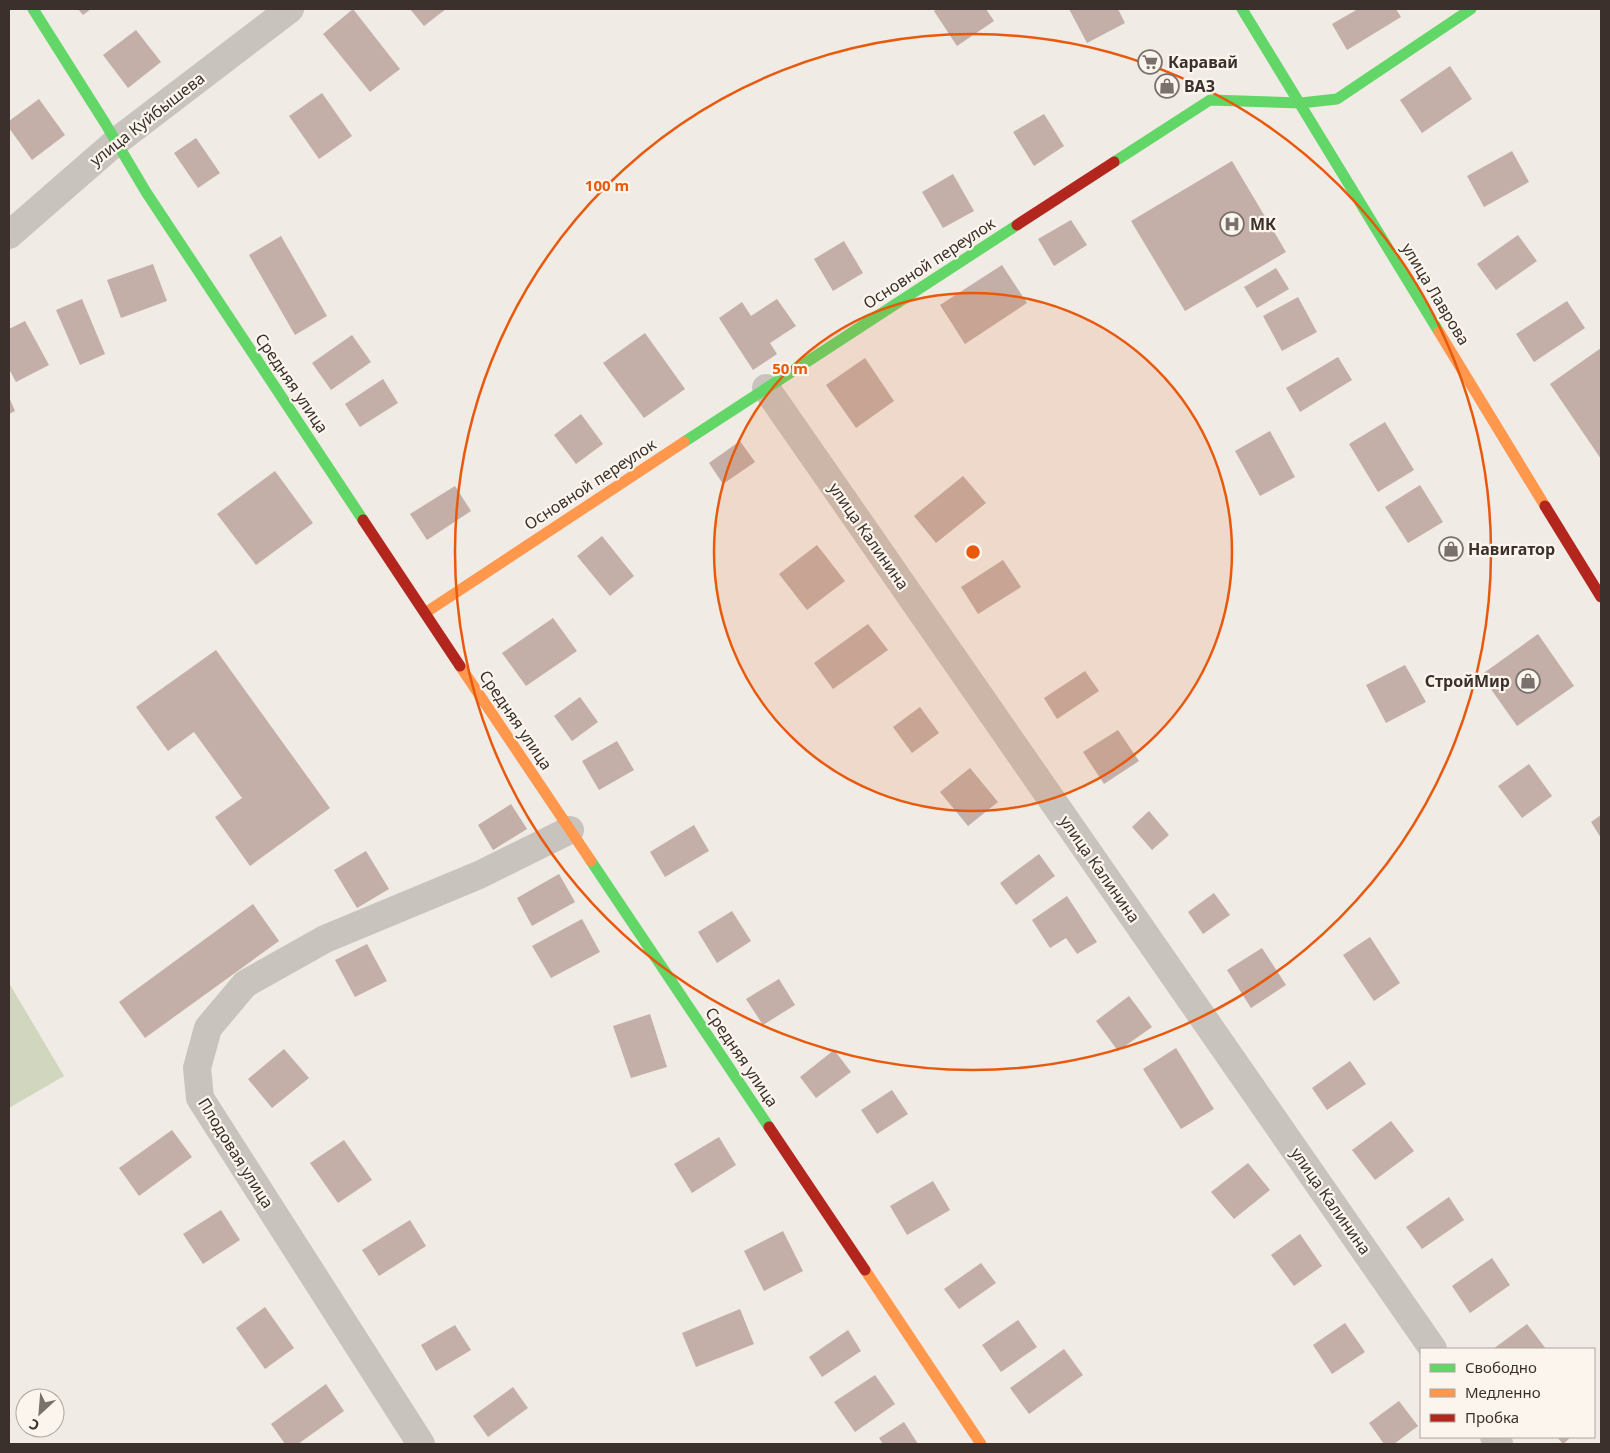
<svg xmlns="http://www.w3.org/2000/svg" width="1610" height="1453" viewBox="0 0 1610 1453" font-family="'Noto Sans',sans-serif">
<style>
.green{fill:#d1d6bf}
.building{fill:#c3afa7}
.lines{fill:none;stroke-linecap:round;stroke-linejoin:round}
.street{stroke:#c9c3be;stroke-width:28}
.fast{stroke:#63d668;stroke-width:11}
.slow{stroke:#ff974d;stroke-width:11}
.jam{stroke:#b3261e;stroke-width:11}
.ring{fill:none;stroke:#e8590c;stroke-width:2.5}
.labels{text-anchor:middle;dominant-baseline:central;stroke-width:4.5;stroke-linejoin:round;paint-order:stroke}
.poi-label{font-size:16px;font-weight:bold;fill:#3b302b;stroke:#fbf5ee;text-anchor:start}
.street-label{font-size:16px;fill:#3b302b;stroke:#fbf5ee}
.centre{fill:#e8590c;stroke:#fbf5ee;stroke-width:2.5}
.ring-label{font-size:15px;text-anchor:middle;font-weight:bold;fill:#e8590c;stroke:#fbf5ee;stroke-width:4.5;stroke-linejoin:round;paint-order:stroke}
</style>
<rect width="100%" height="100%" fill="#f0ebe5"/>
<polygon class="green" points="9,983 64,1076 9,1108"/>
<g class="building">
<polygon points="78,9 91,9 83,15"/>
<polygon points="353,9 400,69 370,92 323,34"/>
<polygon points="410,9 446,9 424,26"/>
<polygon points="937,9 986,9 994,21 957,46 934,11"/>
<polygon points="1069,9 1118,9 1125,23 1087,43"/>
<polygon points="1358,9 1396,9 1401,17 1347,50 1332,24"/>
<polygon points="136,30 161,62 128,88 103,55"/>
<polygon points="1450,66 1472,99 1422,133 1400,100"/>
<polygon points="322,93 352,136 319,159 289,116"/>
<polygon points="39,99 65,135 32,160 9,128 9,121"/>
<polygon points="1044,114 1064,146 1034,166 1013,132"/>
<polygon points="196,138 220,173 198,188 174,153"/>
<polygon points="1512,151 1529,182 1484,207 1467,176"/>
<polygon points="1232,161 1286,252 1185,311 1131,221"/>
<polygon points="953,174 974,211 943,228 922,192"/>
<polygon points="1071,220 1087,245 1054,266 1038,239"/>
<polygon points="1518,235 1537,261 1496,290 1477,264"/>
<polygon points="281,236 327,316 295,335 249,255"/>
<polygon points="844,241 863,273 833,291 814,259"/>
<polygon points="153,264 167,301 121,318 107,280"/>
<polygon points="1002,265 1027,303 965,344 940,305"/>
<polygon points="1276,268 1289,289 1257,308 1244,287"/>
<polygon points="1298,297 1317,332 1282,351 1263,316"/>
<polygon points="82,299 105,354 80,365 56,310"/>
<polygon points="777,299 796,326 770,343 777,354 753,370 719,318 742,302 751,316"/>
<polygon points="1567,301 1585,328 1534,362 1516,334"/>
<polygon points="25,321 49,365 16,382 9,369 9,329"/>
<polygon points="645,333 685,389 644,418 603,363"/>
<polygon points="352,335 371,362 331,390 312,363"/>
<polygon points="1601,348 1601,459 1550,384"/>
<polygon points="1338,357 1352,380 1300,412 1286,388"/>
<polygon points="865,358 894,401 856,428 826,385"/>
<polygon points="383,379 398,403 360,427 345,404"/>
<polygon points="9,397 15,411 9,414"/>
<polygon points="581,414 603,444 576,464 554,435"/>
<polygon points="1385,422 1414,470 1378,492 1349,444"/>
<polygon points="1270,431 1295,477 1260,496 1235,451"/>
<polygon points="740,441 755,462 723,484 709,463"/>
<polygon points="275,471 313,523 256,565 217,514"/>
<polygon points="963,476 986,503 936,543 914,516"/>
<polygon points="1420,485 1443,522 1408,543 1385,507"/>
<polygon points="455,486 471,511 427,540 410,514"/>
<polygon points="602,536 634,576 610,596 577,556"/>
<polygon points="817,545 845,581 807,610 779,574"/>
<polygon points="1003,560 1021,587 978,614 961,587"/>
<polygon points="553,618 577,651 526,686 502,653"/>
<polygon points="868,624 888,650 833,689 814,663"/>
<polygon points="1538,634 1574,686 1517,726 1481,675"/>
<polygon points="216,650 330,808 250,866 215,817 242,798 194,732 168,751 136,707"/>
<polygon points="1405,665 1426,702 1386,723 1366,685"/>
<polygon points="1085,671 1099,691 1057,719 1044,698"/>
<polygon points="580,697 598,722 572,741 554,716"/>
<polygon points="920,707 939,733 912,753 893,727"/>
<polygon points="1118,730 1139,761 1104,784 1083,752"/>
<polygon points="617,741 634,770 599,790 582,761"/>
<polygon points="1529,764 1552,796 1522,818 1498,786"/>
<polygon points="970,768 998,802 968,826 940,792"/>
<polygon points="511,804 527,829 493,850 478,825"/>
<polygon points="1149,811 1169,835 1152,850 1132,827"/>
<polygon points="1601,815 1601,838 1591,822"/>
<polygon points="694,825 709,851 665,877 650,852"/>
<polygon points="366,851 389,889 357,908 334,870"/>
<polygon points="1039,854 1055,876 1016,905 1000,883"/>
<polygon points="559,874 575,902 532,926 517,898"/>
<polygon points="1214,893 1230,915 1203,934 1188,912"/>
<polygon points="1067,896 1097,942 1077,954 1066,938 1050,948 1032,920"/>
<polygon points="253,904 279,941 145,1038 119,1002"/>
<polygon points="732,911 751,941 717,963 698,932"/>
<polygon points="582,919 600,952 551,978 532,946"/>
<polygon points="1370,937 1400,983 1374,1001 1343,955"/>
<polygon points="367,944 387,981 355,997 335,960"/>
<polygon points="1262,948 1286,985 1251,1008 1227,970"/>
<polygon points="779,979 795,1005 763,1025 746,999"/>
<polygon points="1129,996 1152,1027 1118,1051 1096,1021"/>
<polygon points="650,1014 667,1067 631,1078 613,1026"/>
<polygon points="1176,1048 1214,1109 1181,1129 1143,1069"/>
<polygon points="284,1049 309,1078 272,1108 248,1079"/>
<polygon points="834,1050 851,1072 816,1098 800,1077"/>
<polygon points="1350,1061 1366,1084 1327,1110 1312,1088"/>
<polygon points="892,1090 908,1114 877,1134 861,1110"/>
<polygon points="1391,1121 1414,1151 1375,1180 1352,1150"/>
<polygon points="172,1130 192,1157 139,1196 119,1168"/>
<polygon points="719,1137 736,1165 692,1193 674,1164"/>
<polygon points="344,1140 372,1180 338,1203 310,1163"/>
<polygon points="1248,1163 1270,1190 1234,1219 1211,1192"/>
<polygon points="933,1181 950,1210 907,1235 890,1206"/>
<polygon points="1449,1197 1464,1220 1422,1249 1406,1227"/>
<polygon points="221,1210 240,1240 203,1264 183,1234"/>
<polygon points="410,1220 426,1246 379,1276 362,1250"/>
<polygon points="783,1231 803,1271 764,1291 744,1251"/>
<polygon points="1300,1234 1322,1266 1294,1286 1271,1255"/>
<polygon points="1492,1258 1510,1285 1470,1313 1452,1286"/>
<polygon points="981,1263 996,1283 959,1309 944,1289"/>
<polygon points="265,1307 294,1348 265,1369 236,1328"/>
<polygon points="740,1309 754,1344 696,1367 682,1333"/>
<polygon points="1018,1320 1037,1347 1001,1372 982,1345"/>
<polygon points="1345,1323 1365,1352 1332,1374 1313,1345"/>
<polygon points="1527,1324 1546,1349 1493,1349"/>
<polygon points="455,1325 471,1350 436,1371 421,1345"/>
<polygon points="848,1330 861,1351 822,1377 809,1357"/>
<polygon points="1064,1349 1083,1375 1029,1414 1010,1388"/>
<polygon points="875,1375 895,1404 855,1432 834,1402"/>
<polygon points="326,1384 344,1411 298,1444 285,1444 271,1424"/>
<polygon points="513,1387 528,1408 488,1437 473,1416"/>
<polygon points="1399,1401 1418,1426 1394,1444 1384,1444 1369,1423"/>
<polygon points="904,1422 918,1444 883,1444 879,1438"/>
<polygon points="1557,1437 1571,1437 1563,1444"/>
</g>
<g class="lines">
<g class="street">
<polyline points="9,235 117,141 290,9"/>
<polyline points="766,388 1433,1349"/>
<polyline points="1494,1437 1499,1444"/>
<polyline points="421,1444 200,1098 197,1068 208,1028 245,984 325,939 479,875 570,830"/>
</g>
<g class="fast">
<polyline points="33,9 105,123 146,192 363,520"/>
<polyline points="1242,9 1439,332"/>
<polyline points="1114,162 1210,100 1301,103 1337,99 1471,9"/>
<polyline points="684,442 1017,225"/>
<polyline points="591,861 769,1127"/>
</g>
<g class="slow">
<polyline points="1439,332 1545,506"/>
<polyline points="425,613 684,442"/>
<polyline points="460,666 591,861"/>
<polyline points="865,1270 981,1444"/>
</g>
<g class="jam">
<polyline points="1017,225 1114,162"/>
<polyline points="1545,506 1601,597"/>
<polyline points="363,520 460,666"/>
<polyline points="769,1127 865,1270"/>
</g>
</g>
<circle cx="973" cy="552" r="259" fill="#e8590c" fill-opacity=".12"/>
<g class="ring">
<circle cx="973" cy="552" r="259"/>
<circle cx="973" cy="552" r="518"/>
</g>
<defs>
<g id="supermarket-ring" transform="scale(1.25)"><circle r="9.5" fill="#fbf5ee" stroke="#7a716c" stroke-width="1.5"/><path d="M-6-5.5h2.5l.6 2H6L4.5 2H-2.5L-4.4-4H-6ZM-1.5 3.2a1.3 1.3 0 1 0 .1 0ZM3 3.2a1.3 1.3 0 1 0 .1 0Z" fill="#7a716c"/></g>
<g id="shop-ring" transform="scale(1.25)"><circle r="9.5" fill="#fbf5ee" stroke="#7a716c" stroke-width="1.5"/><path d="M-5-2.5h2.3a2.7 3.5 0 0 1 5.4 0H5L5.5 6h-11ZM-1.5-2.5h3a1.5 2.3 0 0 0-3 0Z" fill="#7a716c"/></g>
<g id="hospital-ring" transform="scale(1.25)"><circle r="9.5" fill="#fbf5ee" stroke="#7a716c" stroke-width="1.5"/><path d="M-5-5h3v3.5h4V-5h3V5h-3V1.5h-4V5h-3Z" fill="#7a716c"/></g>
</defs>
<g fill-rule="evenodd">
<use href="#supermarket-ring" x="1150" y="62"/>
<use href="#shop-ring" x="1167" y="86"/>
<use href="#hospital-ring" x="1232" y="224"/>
<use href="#shop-ring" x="1451" y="549"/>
<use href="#shop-ring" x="1528" y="681"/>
</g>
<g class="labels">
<g class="poi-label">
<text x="1168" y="62">Каравай</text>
<text x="1184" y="86">ВАЗ</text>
<text x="1250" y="224">МК</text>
<text x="1468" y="549">Навигатор</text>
<text x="1510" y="681" text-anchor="end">СтройМир</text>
</g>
<g class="street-label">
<text transform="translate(147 119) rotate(-38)">улица Куйбышева</text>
<text transform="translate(929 263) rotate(-33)">Основной переулок</text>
<text transform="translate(1436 294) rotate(59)">улица Лаврова</text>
<text transform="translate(292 383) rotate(56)">Средняя улица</text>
<text transform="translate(590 484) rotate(-33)">Основной переулок</text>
<text transform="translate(869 536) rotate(55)">улица Калинина</text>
<text transform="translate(516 720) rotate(56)">Средняя улица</text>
<text transform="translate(1100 869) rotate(55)">улица Калинина</text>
<text transform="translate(742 1057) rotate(56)">Средняя улица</text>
<text transform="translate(236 1153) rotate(58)">Плодовая улица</text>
<text transform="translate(1331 1201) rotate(55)">улица Калинина</text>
</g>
</g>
<circle cx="973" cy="552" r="8" class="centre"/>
<g class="ring-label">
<text x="607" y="191">100 m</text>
<text x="790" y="374">50 m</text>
</g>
<rect width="1610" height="1453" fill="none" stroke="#3b302b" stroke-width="20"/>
<rect x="1420" y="1348" width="175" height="90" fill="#fbf5ee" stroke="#aea6a0"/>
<rect x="1430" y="1364" width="25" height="8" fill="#63d668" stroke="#aea6a0"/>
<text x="1465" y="1373" font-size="15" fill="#3b302b">Свободно</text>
<rect x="1430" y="1389" width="25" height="8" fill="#ff974d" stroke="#aea6a0"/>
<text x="1465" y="1398" font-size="15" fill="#3b302b">Медленно</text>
<rect x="1430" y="1414" width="25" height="8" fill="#b3261e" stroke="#aea6a0"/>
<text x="1465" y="1423" font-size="15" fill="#3b302b">Пробка</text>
<g transform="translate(40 1413) rotate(206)"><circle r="24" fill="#fbf5ee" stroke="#aea6a0"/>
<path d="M0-4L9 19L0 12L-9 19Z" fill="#7a716c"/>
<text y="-8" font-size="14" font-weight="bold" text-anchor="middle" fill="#3b302b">С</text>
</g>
</svg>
